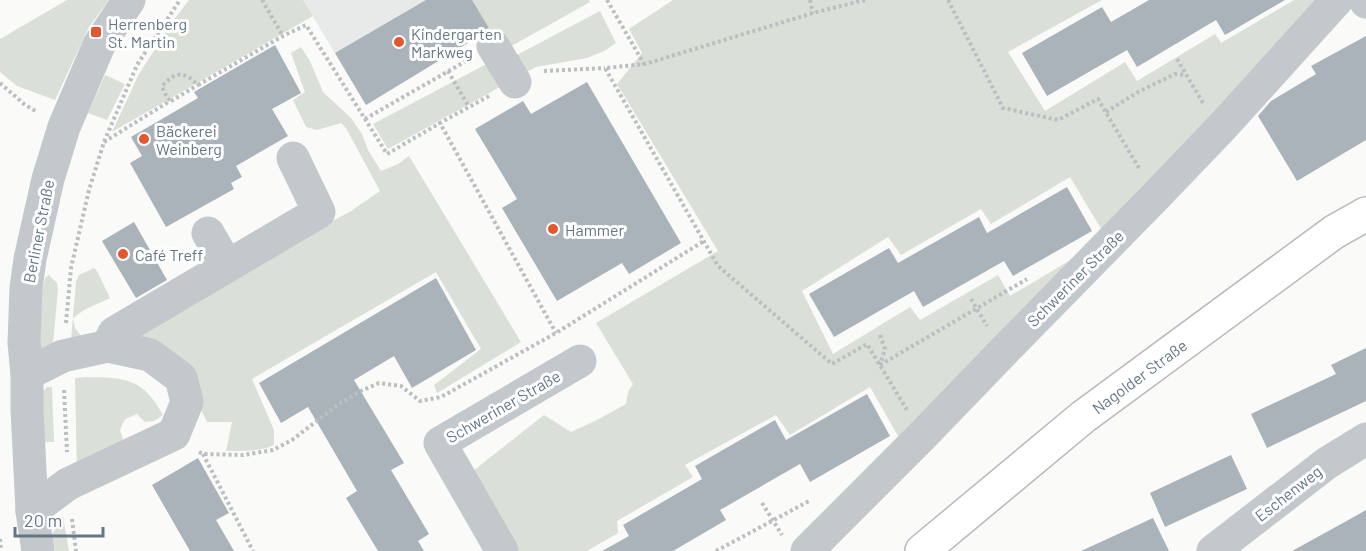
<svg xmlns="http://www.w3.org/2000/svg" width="1366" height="551" viewBox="0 0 1366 551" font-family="Barlow,sans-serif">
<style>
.built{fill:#e8e9e9}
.green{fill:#dadfd7}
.building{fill:#aab3b9}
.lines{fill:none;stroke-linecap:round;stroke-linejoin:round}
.major-casing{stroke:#b5babe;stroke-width:36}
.path{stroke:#bbbfc2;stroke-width:4;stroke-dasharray:3 3;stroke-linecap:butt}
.minor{stroke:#c3c8cc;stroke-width:33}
.major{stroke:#fff;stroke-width:33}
.poi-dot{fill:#e4572e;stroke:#fff;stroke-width:2}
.labels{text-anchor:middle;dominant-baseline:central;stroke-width:6;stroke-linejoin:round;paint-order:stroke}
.poi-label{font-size:16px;fill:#657683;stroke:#fff;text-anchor:start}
.street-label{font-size:16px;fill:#657683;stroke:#fff}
</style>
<rect width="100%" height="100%" fill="#fafaf8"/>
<polygon class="built" points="303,0 472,0 490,30 366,105"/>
<g class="green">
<polygon points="67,0 109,0 89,27 55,100 17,86 0,72 0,39"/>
<polygon points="189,0 303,0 313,16 112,132 139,74 173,21"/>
<polygon points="472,0 589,0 590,2 501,52 490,30"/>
<polygon points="673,0 1102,0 1008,52 1045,111 1125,62 1137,81 1215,34 1221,43 1294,0 1322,0 1103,232 1070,177 991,224 981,209 901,255 888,237 802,291 833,354 910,307 920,320 998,275 1010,296 1089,249 901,441 870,387 790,435 776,415 685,465 693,477 617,521 618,533 587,551 519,551 473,471 544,415 571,432 597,420 626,404 628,392 633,384 596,323 718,251 617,84 642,53 629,29"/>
<polygon points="600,11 616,43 604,51 587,58 536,67 388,149 373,124 496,59 502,63"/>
<path d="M301,47l9,14 13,31 28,26 11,16 6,16 13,21 17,-7 11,-8 112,186 -84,51 -3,-8 47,-36 -45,-77 -184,107 22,51v15c-14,7 -32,6 -48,6l6,-29h-25l-12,-24 2,-17 -3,-13h-13l-49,-32 99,-60 120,-65 29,-20 -34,-63 -5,-5 -24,7 -11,-3 -13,-27 12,-8 -14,-39z"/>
<polygon points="105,75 125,84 107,120 88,113"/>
<polygon points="94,268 97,271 110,298 84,310 73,318 75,328 82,337 71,340 76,282 79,275"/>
<polygon points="49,275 57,283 58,290 52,353 41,350 40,345 42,292 45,278"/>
<path d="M85,377c40,1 57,0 78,38l-9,6 -9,1 -8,-8 -12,5 -5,11 4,12 -47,31 -2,-95z"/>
<polygon points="47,387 52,387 54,442 44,442 41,394"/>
<polygon points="63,516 69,551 55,551 52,534"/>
</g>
<g class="building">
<polygon points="426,0 472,0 489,28 483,30 476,38 366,105 335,53"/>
<polygon points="1149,0 1285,0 1225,35 1216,20 1137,67 1127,50 1047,96 1022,53 1102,7 1111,22"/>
<polygon points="1366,36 1366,140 1297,181 1258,116 1271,101 1316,74 1311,66"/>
<polygon points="275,45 301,93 272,109 288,136 236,166 242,177 231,183 234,189 166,227 130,163 142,156 131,137 198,98 194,92"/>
<polygon points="587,82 681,243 629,274 622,263 557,301 502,208 517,199 475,129 523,101 531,114"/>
<polygon points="1067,187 1092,231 1013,276 1004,261 923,307 914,291 834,337 809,294 889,248 898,263 979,217 987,233"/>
<polygon points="134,222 167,280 136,298 102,241"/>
<polygon points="436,278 476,350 412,388 394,356 354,380 404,463 391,470 429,534 418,541 424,551 378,551 346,498 357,491 308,407 281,423 259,383"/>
<polygon points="1366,348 1366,401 1267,448 1251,414 1336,374 1331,365"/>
<polygon points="867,394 890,436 810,482 800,464 720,510 726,520 673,551 602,551 629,536 623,525 702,479 695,466 775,420 786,440"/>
<polygon points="1231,455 1247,489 1165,527 1150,493"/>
<polygon points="198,458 229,513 216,520 234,551 190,551 152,485"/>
<polygon points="1366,510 1366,551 1292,551 1343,523"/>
<polygon points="1153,518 1169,551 1081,551"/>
</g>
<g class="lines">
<g class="major-casing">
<g id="major">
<path id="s1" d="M922,551l161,-134 251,-185 32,-18"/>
</g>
</g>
<g class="path">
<polyline points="262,0 283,36"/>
<polyline points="607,0 644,64"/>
<polyline points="810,0 813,13"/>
<polyline points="865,0 813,13 645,64 605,68 718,266 832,364 867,344 907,410"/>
<polyline points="948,0 1003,108 1058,120 1098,99 1140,170"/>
<polyline points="1177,59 1203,103"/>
<polyline points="448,71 469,107"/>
<polyline points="544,71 605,68"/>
<polyline points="0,83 24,104 37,112"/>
<polyline points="489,96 440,123 556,333"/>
<polyline points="171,101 198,85"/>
<polyline points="1106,112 1138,92 1175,74 1186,75"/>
<polyline points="365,119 466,61"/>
<path d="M104,142l66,-41 -6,-9 -2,-6c14,-15 22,-15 36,-1l85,-49 23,-11 81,129 53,-31"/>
<polyline points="971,299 987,326"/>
<polyline points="66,323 71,268 89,190 104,142 137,65 180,0"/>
<polyline points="880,335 885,349 880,365"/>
<polyline points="880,365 1027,279"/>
<polyline points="64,390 67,452"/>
<polyline points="199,452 203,454 243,455 273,450 292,440 339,404 361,391 379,383 401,386 420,401 441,397 556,333 704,241"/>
<polyline points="203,454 253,551"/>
<polyline points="762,503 782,535"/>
<polyline points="72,519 76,551"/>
<polyline points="0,539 1,551"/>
<polyline points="716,551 811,500"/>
</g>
<g class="minor">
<polyline points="1365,0 1366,2"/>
<polyline points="493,46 515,82"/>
<polyline points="208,233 227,266"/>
<polyline points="108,346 114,333 319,212 293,158"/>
<polyline points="27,374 63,356 108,346 150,355 181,378 187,402 174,434 68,484 32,511"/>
<polyline points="38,551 32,511 27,409 27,374 24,343 26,288 30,259 48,179 64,127 99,45 129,0"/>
<polyline points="502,551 440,443 580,361"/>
<polyline points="807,551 922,436 1002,353 1156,196 1223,126 1337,0"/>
<polyline points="1213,551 1327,463 1366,439"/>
</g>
<use href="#major" class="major"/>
</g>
<g class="poi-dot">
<rect x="90" y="26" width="12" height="12" rx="3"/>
<circle cx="399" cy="42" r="6"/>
<circle cx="144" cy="139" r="6"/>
<circle cx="553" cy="229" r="6"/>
<circle cx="123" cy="254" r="6"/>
</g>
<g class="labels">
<g class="poi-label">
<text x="108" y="23">Herrenberg<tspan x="108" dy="18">St. Martin</tspan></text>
<text x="411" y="33">Kindergarten<tspan x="411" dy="18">Markweg</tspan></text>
<text x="156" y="130">Bäckerei<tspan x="156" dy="18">Weinberg</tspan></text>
<text x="565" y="229">Hammer</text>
<text x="135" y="254">Café Treff</text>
</g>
<g class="street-label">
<text transform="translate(38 231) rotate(-79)">Berliner Straße</text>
<text transform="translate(1075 278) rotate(-45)">Schweriner Straße</text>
<text stroke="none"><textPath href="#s1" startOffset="279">Nagolder Straße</textPath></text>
<text transform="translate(503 406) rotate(-30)">Schweriner Straße</text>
<text transform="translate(1288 493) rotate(-38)">Eschenweg</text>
</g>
</g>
<path d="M15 527v9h88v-9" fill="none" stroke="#657683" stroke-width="3"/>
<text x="24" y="527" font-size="18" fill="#657683" stroke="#ffffff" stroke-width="4.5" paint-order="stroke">20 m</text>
</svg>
